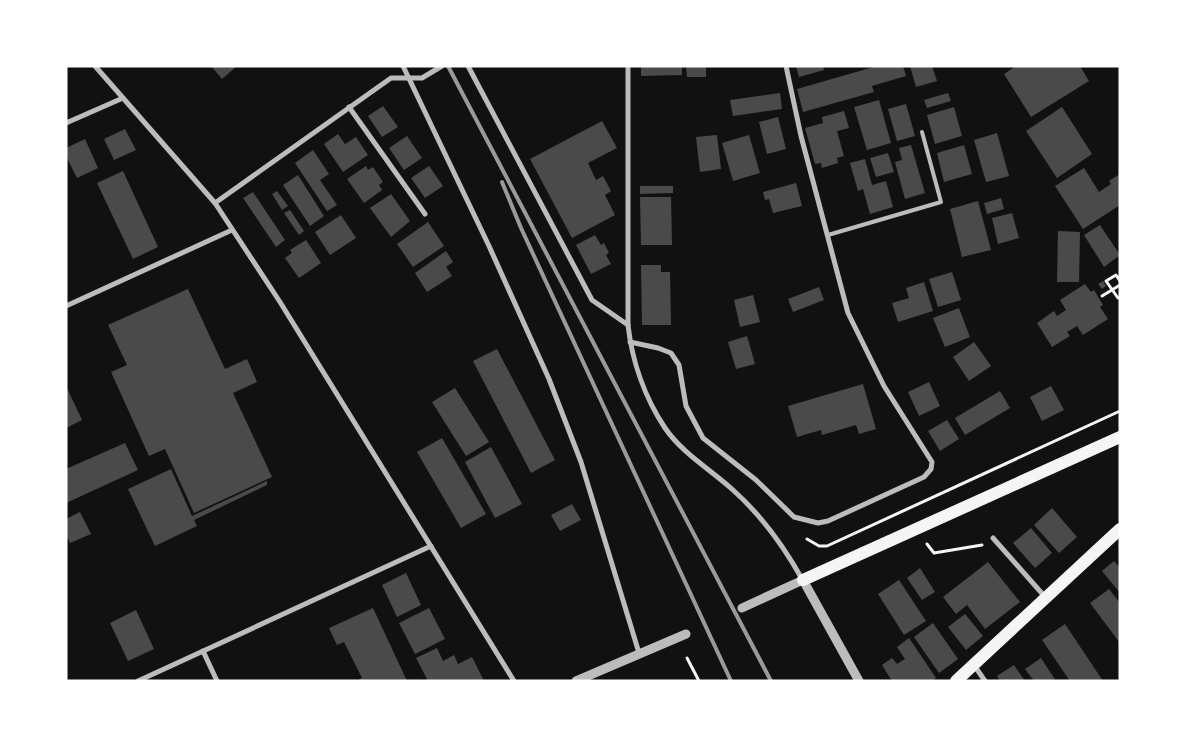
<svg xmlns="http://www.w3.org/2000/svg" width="1186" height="747" viewBox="0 0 1186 747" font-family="'Sofia Sans Condensed',sans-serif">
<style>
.building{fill:#4a4a4a}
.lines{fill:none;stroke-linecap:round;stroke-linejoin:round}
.path{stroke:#f5f5f5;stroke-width:3}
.service{stroke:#bcbcbc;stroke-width:4}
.minor{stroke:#bcbcbc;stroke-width:5}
.tertiary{stroke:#bcbcbc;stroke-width:9}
.primary{stroke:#f5f5f5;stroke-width:12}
.rail{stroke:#9a9a9a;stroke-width:4}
</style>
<rect width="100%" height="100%" fill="#111"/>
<g class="building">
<polygon points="211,66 237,66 222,79"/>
<polygon points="641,66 682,66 682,75 641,76"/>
<polygon points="686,66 706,66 706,77 687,77"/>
<polygon points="796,66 823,66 824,70 799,77"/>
<polygon points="877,66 903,66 906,76 872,86 874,92 803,112 797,89"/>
<polygon points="910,66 932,66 937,81 916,87"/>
<polygon points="1016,66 1080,66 1089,81 1031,117 1004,74"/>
<polygon points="780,93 782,109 733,116 730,100"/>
<polygon points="948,93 951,101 927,108 924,100"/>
<polygon points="879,100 891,143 867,150 854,107"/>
<polygon points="906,104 915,136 897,141 888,109"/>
<polygon points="383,106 398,127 382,137 368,116"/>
<polygon points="954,107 962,136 935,144 927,115"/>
<polygon points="1062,107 1092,154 1057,178 1026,131"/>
<polygon points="844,111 849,128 837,131 844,156 837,158 838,163 822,168 821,163 815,164 805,128 823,123 822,117"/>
<polygon points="778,117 786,149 767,154 759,122"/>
<polygon points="602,121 617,148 588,163 596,180 603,176 611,191 605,195 615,215 572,238 530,159"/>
<polygon points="125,129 136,150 114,160 104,139"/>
<polygon points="997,133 1009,176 986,182 974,140"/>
<polygon points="338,134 345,144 356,137 368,155 343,172 324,144"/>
<polygon points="717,135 721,169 700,172 696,137"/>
<polygon points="749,135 760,173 733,181 722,143"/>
<polygon points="407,136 422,158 404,170 389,148"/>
<polygon points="85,139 98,168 77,178 66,156 66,148"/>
<polygon points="911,145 925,193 905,199 895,162 902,160 899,148"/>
<polygon points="964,145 972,174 944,182 937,153"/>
<polygon points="313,150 329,174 320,180 337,205 327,211 295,163"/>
<polygon points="888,153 894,172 876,177 870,158"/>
<polygon points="865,159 872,185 886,181 893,207 870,214 863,189 858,191 850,163"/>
<polygon points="366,166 368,170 373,167 383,182 379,185 382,190 364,203 347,179"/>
<polygon points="429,166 443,186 425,198 411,178"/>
<polygon points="1084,168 1099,192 1111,184 1109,181 1120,174 1120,205 1083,229 1055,186"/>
<polygon points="123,171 158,247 133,259 97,183"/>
<polygon points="298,175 324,216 310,226 283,185"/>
<polygon points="796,183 802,206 773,213 769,199 765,200 763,192"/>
<polygon points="640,186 673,186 673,193 640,194"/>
<polygon points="277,191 288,206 282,210 272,194"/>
<polygon points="253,192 285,240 276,247 243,198"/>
<polygon points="391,194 410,221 391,237 370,208"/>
<polygon points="640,197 671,197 672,245 641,245"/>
<polygon points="1001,198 1004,209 987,214 984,203"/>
<polygon points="978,201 991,250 962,257 950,209"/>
<polygon points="290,210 304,231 299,235 284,213"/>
<polygon points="1012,213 1019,238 998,244 992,218"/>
<polygon points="341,215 356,238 330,255 315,232"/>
<polygon points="428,222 444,246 413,267 397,244"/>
<polygon points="1100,225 1120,255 1104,267 1084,235"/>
<polygon points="1058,231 1080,232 1079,282 1057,282"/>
<polygon points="595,235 601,245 604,243 609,253 606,255 611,264 591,274 576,245"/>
<polygon points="306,240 321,263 299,278 285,258 292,253 290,250"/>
<polygon points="446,251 453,262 446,267 452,276 427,292 415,273"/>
<polygon points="641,265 661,265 661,272 670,272 671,325 642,325"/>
<polygon points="952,272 961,300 938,307 929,279"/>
<polygon points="1103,281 1106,286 1102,289 1098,284"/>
<polygon points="924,282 933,311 898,322 892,303 909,298 906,288"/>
<polygon points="1085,284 1091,292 1094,290 1103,305 1100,307 1108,319 1083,335 1077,326 1067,332 1070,336 1052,347 1037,323 1054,311 1057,316 1066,310 1060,300"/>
<polygon points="819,287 824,300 793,312 788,299"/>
<polygon points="188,289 225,369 247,359 257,382 233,393 272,477 194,513 165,449 149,456 111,372 127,365 108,325"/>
<polygon points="753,295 760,322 740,327 734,300"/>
<polygon points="959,308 970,337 945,347 933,318"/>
<polygon points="747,336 755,364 736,369 728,342"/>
<polygon points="974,342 991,366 969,381 953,357"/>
<polygon points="497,349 555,460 531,473 473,361"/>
<polygon points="929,382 940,406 919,416 908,392"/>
<polygon points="863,384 876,429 859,434 856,425 822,435 821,430 797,437 788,406"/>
<polygon points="66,386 82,420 66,428"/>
<polygon points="1051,386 1064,410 1042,421 1030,397"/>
<polygon points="455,388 489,442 466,456 432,402"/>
<polygon points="1000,391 1010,408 965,435 955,418"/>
<polygon points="947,420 959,439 940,451 928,431"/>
<polygon points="442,438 486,514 461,528 417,452"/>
<polygon points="125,443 138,470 66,503 66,469"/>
<polygon points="491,447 522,504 495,518 465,462"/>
<polygon points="171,469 192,516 267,481 267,485 194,520 197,526 155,546 128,489"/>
<polygon points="572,504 581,520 560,531 551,515"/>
<polygon points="1052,508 1077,537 1059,553 1034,525"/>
<polygon points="80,512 91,534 70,543 66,535 66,519"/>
<polygon points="1031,528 1052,553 1035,568 1013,543"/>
<polygon points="1114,561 1120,568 1120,593 1102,571"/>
<polygon points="988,562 1020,602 985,629 967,605 956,614 943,597"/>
<polygon points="920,568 935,592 922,600 907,578"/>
<polygon points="406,573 421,605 397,617 382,585"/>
<polygon points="899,580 926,621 904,635 878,594"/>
<polygon points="1109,589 1120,603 1120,643 1090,603"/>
<polygon points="373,608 407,681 356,681 362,678 344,642 337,645 329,628"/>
<polygon points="429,608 445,639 415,654 399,623"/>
<polygon points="136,610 154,649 128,661 110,623"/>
<polygon points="965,614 983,636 966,650 948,627"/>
<polygon points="933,623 958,659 939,673 914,637"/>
<polygon points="1065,624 1103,681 1070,681 1042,640"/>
<polygon points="909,638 936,678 932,681 892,681 882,665 892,658 897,664 905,659 897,647"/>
<polygon points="437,648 443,661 454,655 458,664 472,657 484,681 424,681 427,679 416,658"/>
<polygon points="1041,658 1056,681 1034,681 1025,669"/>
<polygon points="1014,665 1025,681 1000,681 997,676"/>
</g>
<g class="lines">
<g class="path">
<polyline points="1120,281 1116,275 1106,281 1118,298 1120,297"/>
<polyline points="1102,296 1120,285"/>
<polyline points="807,539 819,546 827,546 1120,411"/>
<polyline points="927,544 934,553 982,545"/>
<polyline points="687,658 699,681"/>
</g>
<polyline class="service" points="828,235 941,202 922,132"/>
<g class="minor">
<polyline points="95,66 215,203 280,302 514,681"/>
<polyline points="403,66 489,246 549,379 581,462 639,653"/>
<polyline points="468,66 592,300 628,325"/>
<path d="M628,66v259c4,36 17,73 37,103 18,26 45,41 68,62 29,26 50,55 69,89"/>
<polyline points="349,107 425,214"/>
<polyline points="66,123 123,98"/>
<polyline points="215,203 391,78 422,78 442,66"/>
<polyline points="66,306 232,230"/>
<polyline points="630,342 658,348 671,353 679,365 686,406 703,438 756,480 794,517 818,523 828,521 924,477 931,469 932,462 884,386 848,313 801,136 786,66"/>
<polyline points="993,538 1046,598"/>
<polyline points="203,651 217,681"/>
<polyline points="974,665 985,681"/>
<polyline points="138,681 431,546"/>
</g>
<g class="tertiary">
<polyline points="742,608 803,580 859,681"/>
<polyline points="576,681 686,634"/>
</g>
<g class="primary">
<polyline points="803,580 1120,437"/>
<polyline points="956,681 1120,529"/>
</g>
<g class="rail">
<polyline points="448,66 771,681"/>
<polyline points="502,182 521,228 731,681"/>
</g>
</g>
<rect width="1186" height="747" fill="none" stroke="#ffffff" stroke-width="135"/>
</svg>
